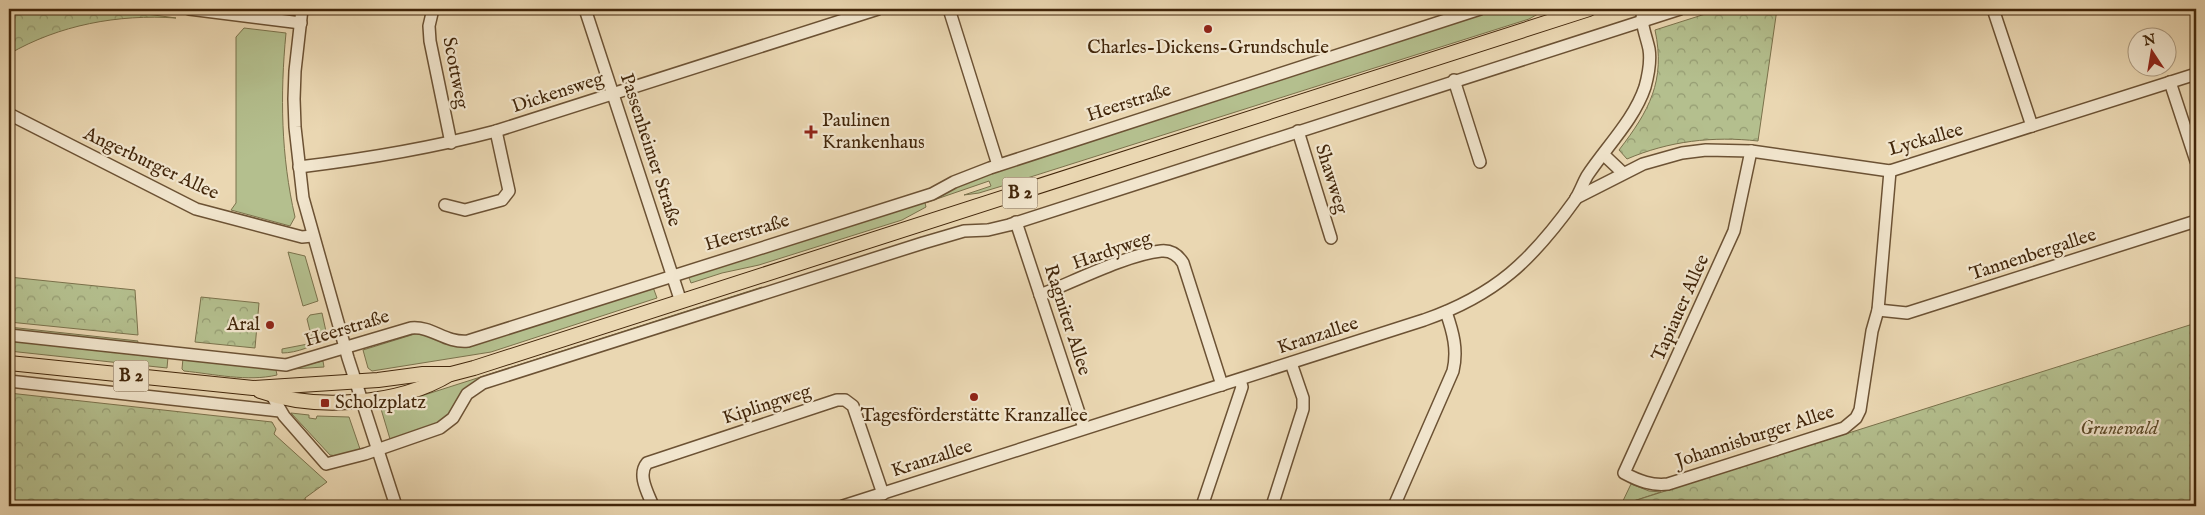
<svg xmlns="http://www.w3.org/2000/svg" width="2205" height="515" viewBox="0 0 2205 515" font-family="'IM FELL English',serif">
<style>
.grass{fill:#b4bf8e;stroke:#7b724c}
.forest{fill:url(#forest-crowns);stroke:#7b724c}
.lines{fill:none;stroke-linecap:round;stroke-linejoin:round}
.minor-casing{stroke:#6c5234;stroke-width:14}
.major-casing{stroke:#42260a;stroke-width:16}
.minor{stroke:#f1e5cd;stroke-width:11}
.major{stroke:#ead7b2;stroke-width:14}
.poi-dot{fill:#8f2418;stroke:#f1e5cd;stroke-width:2}
.labels{text-anchor:middle;dominant-baseline:central;stroke-width:4.5;stroke-linejoin:round;paint-order:stroke}
.shield{fill:#f1e5cd;stroke:#765f44;stroke-width:1}
.shield-label{font-size:18px;font-weight:bold;fill:#42260a}
.poi-label{font-size:19px;fill:#42260a;stroke:#f1e5cd}
.street-label{font-size:19px;fill:#42260a;stroke:#f1e5cd}
.park-label{font-size:19px;font-style:italic;fill:#5e4c2b;stroke:#f1e5cd}
</style>
<defs>
<pattern id="forest-crowns" width="20" height="18" patternUnits="userSpaceOnUse" patternTransform="scale(1.25)"><rect width="20" height="18" fill="#b4bf8e"/><path d="M2 6a3 3 0 1 1 6 0M12 15a3 3 0 1 1 6 0" fill="none" stroke="#949b72"/></pattern>
</defs>
<rect width="100%" height="100%" fill="#ead7b2"/>
<filter id="stains"><feTurbulence type="fractalNoise" baseFrequency=".004" numOctaves="4"/><feColorMatrix values="0 0 0 0 .2 0 0 0 0 .09 0 0 0 0 .02 0 0 0 .5 -.17"/></filter>
<radialGradient id="worn" r=".72"><stop offset=".6" stop-color="#630" stop-opacity="0"/><stop offset="1" stop-color="#630" stop-opacity=".3"/></radialGradient>
<g class="grass">
<polygon points="1496,9 1547,9 1529,19 1002,186 979,193 964,195 991,186 989,181 925,203 926,207 902,220 759,265 722,273 691,283 688,275 986,172"/>
<path d="M244,28l42,5c-6,62 -5,123 9,184l-5,9 -59,-16 5,-7v-166z"/>
<polygon points="288,252 305,256 318,301 303,306"/>
<polygon points="653,287 657,298 491,352 372,371 368,368 363,350 418,333 455,346"/>
<polygon points="762,287 763,290 476,382 453,412 441,423 390,439 381,409 376,409 382,405 418,397"/>
<path d="M322,313l5,23c-11,10 -31,17 -45,17v-4l31,-6 -6,-24 3,-4z"/>
<polygon points="9,327 138,341 137,345 9,331"/>
<polygon points="9,339 168,357 167,368 9,351"/>
<path d="M183,358l109,10 31,-7 1,6 -48,3 1,5c-30,7 -63,-1 -93,-4l-2,-2z"/>
<polygon points="291,413 309,415 309,418 316,419 317,416 349,417 360,449 337,456 330,455"/>
<polygon points="1631,484 1649,491 1661,492 1618,506 1611,506 1614,502 1621,505"/>
</g>
<g class="forest">
<path d="M10,9h99l67,9c-58,-4 -117,7 -167,36z"/>
<path d="M1721,9h56l-19,132c-45,-5 -89,0 -131,18l-8,-9c30,-39 47,-69 36,-120z"/>
<polygon points="9,277 135,290 138,335 9,322"/>
<polygon points="201,297 259,303 255,348 195,342"/>
<polygon points="2196,323 2196,506 1618,506"/>
<polygon points="9,393 272,422 276,429 274,434 327,482 305,498 307,506 9,506"/>
</g>
<g class="lines">
<g class="minor-casing">
<g id="minor">
<polyline points="189,9 301,23"/>
<polyline points="302,9 295,71 294,99 295,127 303,198 348,358 396,506"/>
<polyline points="433,9 429,26 430,41 451,143"/>
<polyline points="585,9 681,302"/>
<polyline points="949,9 998,165"/>
<polyline points="1993,9 2032,126"/>
<polyline points="1454,80 1480,162"/>
<polyline points="2170,82 2196,161"/>
<polyline points="9,114 196,209 302,237 312,236"/>
<polyline points="1298,131 1331,238"/>
<path d="M1751,151l-17,80 -110,242c15,8 28,13 44,11l176,-56 12,-10 4,-8 12,-79 6,-21 12,-139"/>
<polyline points="1604,155 1623,173"/>
<path d="M299,167c67,-8 132,-19 197,-36l382,-122"/>
<polyline points="1576,198 1643,164 1682,153 1706,150 1751,151 1890,171 2196,74"/>
<polyline points="445,205 465,210 502,200 509,191 496,131"/>
<polyline points="1016,222 1084,428"/>
<path d="M1040,295c33,-13 88,-41 121,-44 10,-1 17,4 22,12l39,122"/>
<polyline points="1878,310 1907,313 2196,221"/>
<path d="M9,335l277,30 125,-37c22,-2 33,15 57,13l464,-147 22,-12 36,-14 490,-159"/>
<polyline points="9,381 280,411"/>
<polyline points="271,394 284,416 326,464 365,454 440,428 453,418 467,394 483,383 923,243 964,231 988,230 1009,225 1680,9"/>
<path d="M653,506c-5,-13 -16,-31 -6,-43l190,-63h8l8,6 30,88"/>
<path d="M843,506l581,-186c72,-25 108,-60 151,-120 5,-8 8,-17 12,-24 19,-29 47,-56 58,-89 3,-11 6,-26 4,-38 -3,-14 -9,-26 -6,-40"/>
<polyline points="1202,506 1242,387 1240,380"/>
<polyline points="1272,506 1303,409 1303,398 1291,363"/>
<path d="M1394,506l59,-135c5,-21 0,-39 -7,-59"/>
</g>
</g>
<g class="major-casing">
<g id="major">
<polyline points="9,363 253,388 378,380 423,374 451,374 474,368 1589,9"/>
<path d="M260,391c56,20 139,14 190,-17"/>
</g>
</g>
<use href="#minor" class="minor"/>
<use href="#major" class="major"/>
</g>
<g class="poi-dot">
<circle cx="1208" cy="29" r="5"/>
<path d="M808.5 124.5h5v5h5v5h-5v5h-5v-5h-5v-5h5z"/>
<circle cx="270" cy="325" r="5"/>
<circle cx="974" cy="397" r="5"/>
<rect x="320" y="398" width="10" height="10" rx="2.5"/>
</g>
<g class="labels">
<g class="shield">
<rect x="1002.5" y="177.5" width="35" height="31" rx="4"/>
<rect x="113.5" y="360.5" width="35" height="31" rx="4"/>
</g>
<g class="shield-label">
<text x="1020" y="193">B 2</text>
<text x="131" y="376">B 2</text>
</g>
<g class="poi-label">
<text x="1208" y="48">Charles-Dickens-Grundschule</text>
<text x="822" y="121" text-anchor="start">Paulinen<tspan x="822" dy="22">Krankenhaus</tspan></text>
<text x="260" y="325" text-anchor="end">Aral</text>
<text x="335" y="403" text-anchor="start">Scholzplatz</text>
<text x="974" y="416">Tagesförderstätte Kranzallee</text>
</g>
<g class="street-label">
<text transform="translate(455 73) rotate(79)">Scottweg</text>
<text transform="translate(558 93) rotate(-18)">Dickensweg</text>
<text transform="translate(1129 103) rotate(-18)">Heerstraße</text>
<text transform="translate(1926 140) rotate(-16)">Lyckallee</text>
<text transform="translate(650 150) rotate(72)">Passenheimer Straße</text>
<text transform="translate(151 164) rotate(25)">Angerburger Allee</text>
<text transform="translate(1331 179) rotate(73)">Shawweg</text>
<text transform="translate(747 233) rotate(-17)">Heerstraße</text>
<text transform="translate(1112 251) rotate(-19)">Hardyweg</text>
<text transform="translate(2033 255) rotate(-18)">Tannenbergallee</text>
<text transform="translate(1681 308) rotate(-66)">Tapiauer Allee</text>
<text transform="translate(1067 320) rotate(72)">Ragniter Allee</text>
<text transform="translate(347 329) rotate(-17)">Heerstraße</text>
<text transform="translate(1318 336) rotate(-18)">Kranzallee</text>
<text transform="translate(767 405) rotate(-18)">Kiplingweg</text>
<text transform="translate(1755 437) rotate(-18)">Johannisburger Allee</text>
<text transform="translate(932 459) rotate(-18)">Kranzallee</text>
</g>
<g class="park-label">
<text x="2119" y="429">Grunewald</text>
</g>
</g>
<rect width="2205" height="515" fill="none" stroke="#ead7b2" stroke-width="30"/>
<rect x="10" y="10" width="2185" height="495" fill="none" stroke="#42260a" stroke-width="2.5"/>
<rect x="15" y="15" width="2175" height="485" fill="none" stroke="#42260a"/>
<g transform="translate(2152 52) rotate(348)"><circle r="24" fill="#f1e5cd" stroke="#ab997f"/>
<path d="M0-4L9 19L0 12L-9 19Z" fill="#8f2418"/>
<text y="-8" font-size="14" font-weight="bold" text-anchor="middle" fill="#42260a">N</text>
</g>
<rect width="100%" height="100%" filter="url(#stains)"/>
<rect width="100%" height="100%" fill="url(#worn)"/>
</svg>
